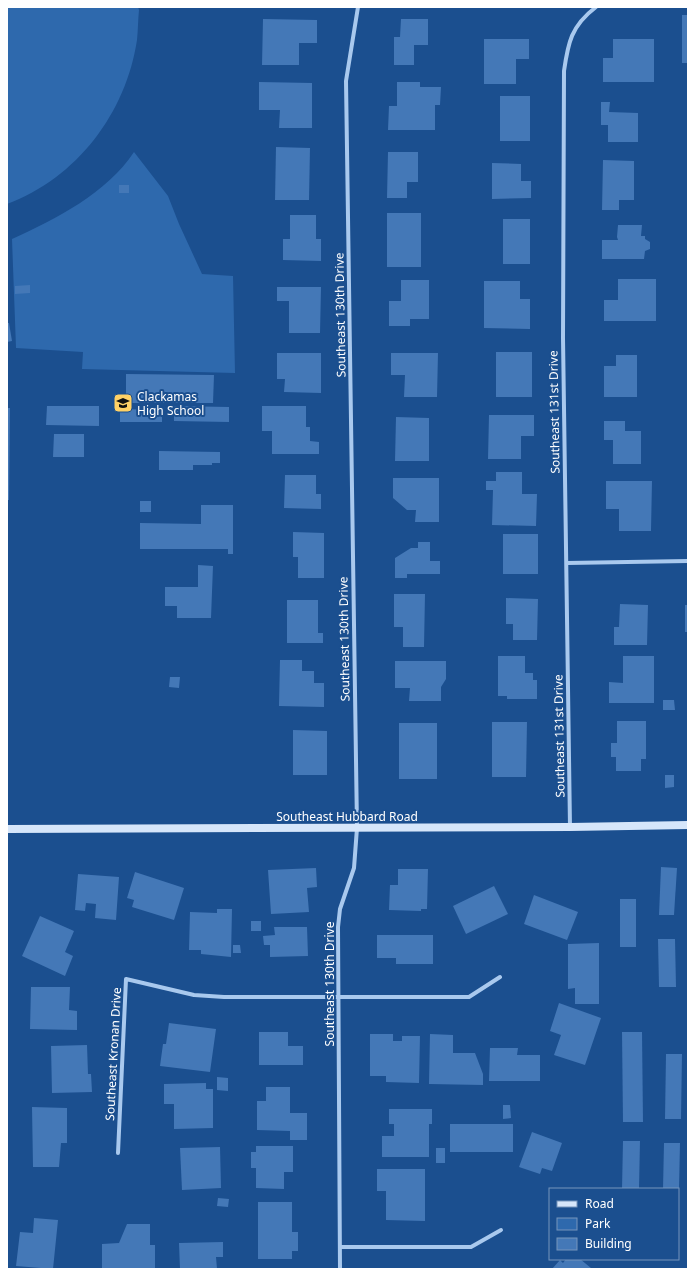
<svg xmlns="http://www.w3.org/2000/svg" width="695" height="1276" viewBox="0 0 695 1276" font-family="'Noto Sans',sans-serif">
<style>
.green{fill:#2e69ad}
.building{fill:#4478b7}
.lines{fill:none;stroke-linecap:round;stroke-linejoin:round}
.street{stroke:#a9c9ee;stroke-width:4}
.secondary{stroke:#d6e6fa;stroke-width:8}
.labels{text-anchor:middle;dominant-baseline:central;stroke-width:4;stroke-linejoin:round;paint-order:stroke}
.street-label{font-size:12px;fill:#fff;stroke:#1b4f8f}
.poi-label{font-size:12px;fill:#fff;stroke:#1b4f8f;text-anchor:start}
</style>
<rect width="100%" height="100%" fill="#1b4f8f"/>
<g class="green">
<path d="M7,7h131l1,3c-1,10 -1,20 -2,30 -11,73 -60,138 -130,164z"/>
<path d="M134,152l34,44 11,28 23,50 31,2 2,97 -153,-4 1,-17 -67,-4 -4,-109c44,-20 95,-46 122,-87z"/>
</g>
<g class="building">
<rect x="682" y="15" width="6" height="48"/>
<polygon points="263,19 317,20 317,43 299,43 299,65 262,65"/>
<polygon points="401,19 428,19 428,45 414,45 414,65 394,65 394,37 400,37"/>
<polygon points="484,39 529,39 529,59 516,59 516,84 484,84"/>
<polygon points="613,39 654,39 654,82 603,82 603,58 613,58"/>
<polygon points="259,82 312,83 312,128 279,128 280,110 259,110"/>
<polygon points="397,82 420,82 420,87 441,87 440,105 435,105 435,130 388,130 389,106 397,106"/>
<rect x="500" y="96" width="30" height="45"/>
<polygon points="601,102 610,102 609,112 638,113 638,142 608,142 608,125 601,125"/>
<polygon points="276,147 310,148 309,200 275,200"/>
<polygon points="388,152 418,152 418,182 407,182 407,198 387,198"/>
<polygon points="603,160 634,161 634,200 619,200 619,210 602,210"/>
<polygon points="492,163 521,164 521,181 531,181 531,198 492,199"/>
<rect x="119" y="185" width="10" height="8"/>
<rect x="387" y="213" width="34" height="54"/>
<polygon points="290,215 316,215 316,239 321,239 321,261 283,260 283,239 290,239"/>
<rect x="503" y="219" width="27" height="45"/>
<polygon points="618,225 642,225 641,236 645,236 645,239 650,242 650,249 645,251 644,259 602,259 602,240 618,240 617,237"/>
<polygon points="618,279 656,279 656,321 604,321 604,300 618,300"/>
<polygon points="401,280 429,280 429,319 410,319 410,326 389,326 389,301 401,301"/>
<polygon points="484,281 520,281 520,299 530,299 530,329 484,328"/>
<polygon points="30,285 30,293 15,294 15,286"/>
<polygon points="277,287 321,287 320,333 289,333 289,301 277,301"/>
<polygon points="7,323 9,323 12,341 7,342"/>
<rect x="496" y="352" width="36" height="45"/>
<polygon points="277,353 321,353 321,393 284,392 285,379 277,379"/>
<polygon points="391,353 438,353 437,397 404,397 405,375 391,375"/>
<polygon points="616,355 637,355 637,397 604,397 604,366 616,366"/>
<polygon points="126,374 214,375 213,403 126,403"/>
<polygon points="47,406 99,406 99,426 46,425"/>
<polygon points="174,406 229,407 229,422 174,421"/>
<polygon points="262,406 306,406 306,427 310,427 310,441 319,442 319,454 272,454 272,431 262,431"/>
<polygon points="7,408 10,408 9,500 7,500"/>
<polygon points="120,409 162,410 162,422 120,422"/>
<polygon points="489,415 534,415 534,436 521,436 521,459 488,459"/>
<polygon points="396,417 429,418 429,461 395,461"/>
<polygon points="604,421 625,421 625,431 641,431 641,464 613,464 613,440 604,440"/>
<polygon points="54,434 84,434 84,457 53,457"/>
<polygon points="159,451 220,452 220,463 212,463 212,465 193,465 193,470 159,470"/>
<polygon points="496,472 522,472 522,494 537,494 536,526 492,525 493,490 486,490 486,481 496,481"/>
<polygon points="285,475 316,475 316,494 321,494 321,509 284,508"/>
<polygon points="393,478 439,478 439,522 415,522 416,510 407,510 393,498"/>
<polygon points="606,481 652,481 651,531 619,531 619,509 606,509"/>
<rect x="140" y="501" width="11" height="11"/>
<polygon points="201,505 233,505 233,554 228,554 228,549 140,549 140,523 201,524"/>
<polygon points="293,532 324,533 324,578 298,578 298,557 293,557"/>
<rect x="503" y="534" width="35" height="40"/>
<polygon points="418,542 430,542 430,561 440,561 440,574 407,574 407,578 395,578 395,558 411,548 418,548"/>
<polygon points="198,565 213,566 211,618 177,618 177,606 165,606 165,587 198,587"/>
<polygon points="394,594 425,594 424,647 403,647 403,627 394,627"/>
<polygon points="506,598 538,599 537,640 513,640 513,624 506,624"/>
<polygon points="287,600 318,600 318,633 323,633 323,643 287,643"/>
<polygon points="620,604 648,605 647,645 614,645 614,627 619,627"/>
<rect x="685" y="605" width="3" height="27"/>
<polygon points="498,656 525,656 525,673 533,673 533,680 537,680 537,699 507,699 507,696 498,696"/>
<polygon points="623,656 654,656 654,703 609,703 609,682 623,683"/>
<polygon points="280,660 302,660 302,671 314,671 314,683 324,683 324,707 279,706"/>
<polygon points="395,661 446,661 446,679 441,687 441,701 409,701 410,688 395,688"/>
<polygon points="170,677 180,677 179,688 169,687"/>
<polygon points="663,700 674,700 675,710 663,710"/>
<polygon points="617,721 646,721 646,759 641,759 641,771 616,771 616,757 611,757 611,743 617,743"/>
<polygon points="492,722 527,722 526,777 492,777"/>
<rect x="399" y="723" width="38" height="56"/>
<polygon points="293,730 327,731 327,775 293,775"/>
<polygon points="665,775 674,775 674,787 665,788"/>
<polygon points="661,867 677,868 674,915 659,915"/>
<polygon points="316,868 317,887 307,888 309,912 271,914 268,870"/>
<polygon points="398,869 428,869 427,909 421,909 421,911 389,910 390,885 398,885"/>
<polygon points="135,872 184,888 174,920 132,907 134,900 127,898"/>
<polygon points="78,874 119,877 116,920 95,918 96,904 86,903 85,911 75,910"/>
<polygon points="494,886 508,914 466,934 453,906"/>
<polygon points="534,895 578,912 567,940 524,924"/>
<rect x="620" y="899" width="16" height="48"/>
<polygon points="217,909 232,909 231,957 201,954 201,950 189,950 190,912 217,913"/>
<polygon points="40,916 74,931 65,952 73,956 65,976 22,956"/>
<rect x="251" y="921" width="10" height="10"/>
<polygon points="274,927 307,927 308,956 270,957 270,945 264,945 263,936 275,935"/>
<polygon points="377,935 433,935 433,964 396,964 396,958 377,958"/>
<polygon points="658,939 675,939 676,987 659,987"/>
<polygon points="599,943 599,1004 575,1004 575,988 568,989 568,944"/>
<polygon points="233,945 240,945 241,953 233,953"/>
<polygon points="31,987 70,987 69,1010 77,1011 77,1030 30,1029"/>
<polygon points="559,1003 601,1018 585,1065 554,1055 561,1035 550,1031"/>
<polygon points="169,1023 216,1029 210,1072 160,1066 163,1044 166,1044"/>
<polygon points="259,1032 288,1032 288,1046 303,1046 303,1065 259,1065"/>
<polygon points="622,1032 642,1032 643,1122 623,1122"/>
<polygon points="370,1034 393,1034 393,1041 402,1041 402,1036 420,1036 419,1083 386,1082 386,1076 370,1076"/>
<polygon points="430,1034 453,1035 453,1053 475,1053 483,1074 483,1085 429,1084"/>
<polygon points="87,1045 88,1074 91,1074 92,1092 52,1093 51,1046"/>
<polygon points="490,1048 518,1048 517,1055 540,1055 540,1081 489,1081"/>
<polygon points="666,1054 682,1054 681,1119 665,1119"/>
<polygon points="217,1077 228,1078 228,1091 217,1090"/>
<polygon points="206,1083 206,1089 213,1089 213,1128 174,1129 174,1104 164,1104 164,1084"/>
<polygon points="266,1087 290,1087 290,1113 307,1113 307,1140 290,1140 290,1131 257,1130 257,1101 266,1101"/>
<polygon points="503,1105 510,1105 511,1118 503,1119"/>
<polygon points="32,1107 67,1108 67,1143 61,1143 59,1167 33,1167"/>
<polygon points="389,1109 432,1109 432,1124 429,1124 429,1157 382,1157 382,1136 394,1136 394,1124 389,1124"/>
<rect x="450" y="1124" width="63" height="28"/>
<polygon points="532,1132 562,1143 552,1171 542,1168 540,1174 519,1167"/>
<polygon points="623,1141 640,1141 639,1189 622,1189"/>
<polygon points="664,1143 680,1143 679,1189 663,1189"/>
<polygon points="256,1146 293,1146 293,1172 284,1172 284,1189 256,1188 256,1168 251,1168 251,1152 256,1152"/>
<polygon points="220,1147 221,1188 182,1190 180,1148"/>
<rect x="436" y="1148" width="9" height="15"/>
<polygon points="377,1169 425,1169 425,1221 386,1220 386,1191 377,1191"/>
<polygon points="218,1198 229,1199 228,1207 217,1206"/>
<polygon points="258,1202 292,1202 292,1232 298,1232 298,1251 292,1251 292,1259 258,1259"/>
<polygon points="34,1218 58,1220 53,1269 16,1266 20,1232 33,1233"/>
<polygon points="127,1224 150,1224 150,1245 155,1245 155,1269 102,1269 102,1244 119,1243"/>
<polygon points="223,1242 223,1257 216,1257 217,1269 180,1269 179,1243"/>
<polygon points="566,1259 580,1259 591,1268 552,1269 560,1260 563,1263"/>
</g>
<g class="lines">
<g class="street">
<polyline points="567,563 688,561"/>
<path d="M570,827l-7,-489 1,-267c4,-28 7,-45 32,-64"/>
<polyline points="118,1153 126,979 194,995 224,997 469,997 500,977"/>
<polyline points="340,1247 471,1247 501,1230"/>
<polyline points="340,1269 338,927 340,909 354,868 357,828 346,81 358,7"/>
</g>
<polyline class="secondary" points="7,829 570,827 688,825"/>
</g>
<defs>
<g id="school-square" transform="scale(1)"><rect x="-9" y="-9" width="18" height="18" rx="4" fill="#ffd166" stroke="#1b4f8f"/><path d="M0-5L7-2L0 1L-7-2ZM-4 1L0 2.5L4 1V4Q0 6-4 4Z" fill="#111"/></g>
</defs>
<g fill-rule="evenodd">
<use href="#school-square" x="123" y="403"/>
</g>
<g class="labels">
<g class="street-label">
<text transform="translate(340 315) rotate(-91)">Southeast 130th Drive</text>
<text transform="translate(554 412) rotate(-91)">Southeast 131st Drive</text>
<text transform="translate(344 639) rotate(-91)">Southeast 130th Drive</text>
<text transform="translate(559 736) rotate(-91)">Southeast 131st Drive</text>
<text x="347" y="816">Southeast Hubbard Road</text>
<text transform="translate(329 984) rotate(-90)">Southeast 130th Drive</text>
<text transform="translate(113 1054) rotate(-87)">Southeast Kronan Drive</text>
</g>
<g class="poi-label">
<text x="137" y="396">Clackamas<tspan x="137" dy="14">High School</tspan></text>
</g>
</g>
<rect width="695" height="1276" fill="none" stroke="#ffffff" stroke-width="16"/>
<rect x="549" y="1188" width="130" height="72" fill="#1b4f8f" stroke="#7695bc"/>
<rect x="557" y="1201" width="20" height="6" fill="#d6e6fa" stroke="#7695bc"/>
<text x="585" y="1208" font-size="12" fill="#ffffff">Road</text>
<rect x="557" y="1218" width="20" height="12" fill="#2e69ad" stroke="#7695bc"/>
<text x="585" y="1228" font-size="12" fill="#ffffff">Park</text>
<rect x="557" y="1238" width="20" height="12" fill="#4478b7" stroke="#7695bc"/>
<text x="585" y="1248" font-size="12" fill="#ffffff">Building</text>
</svg>
